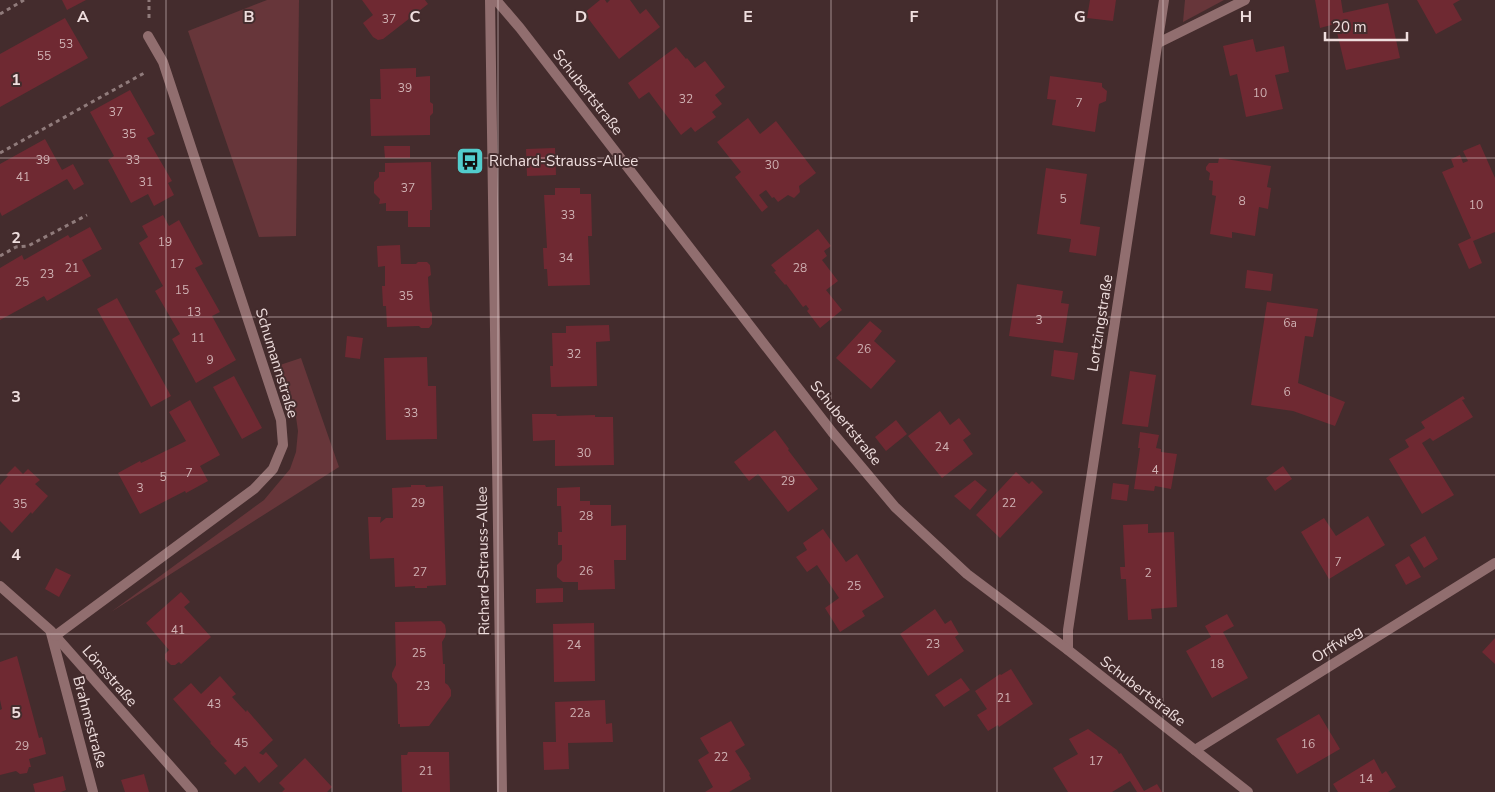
<svg xmlns="http://www.w3.org/2000/svg" width="1495" height="792" viewBox="0 0 1495 792" font-family="'Nunito Sans',sans-serif">
<style>
.green{fill:#67363a}
.building{fill:#6f2932}
.lines{fill:none;stroke-linecap:round;stroke-linejoin:round}
.path{stroke:#907b7b;stroke-width:3;stroke-dasharray:4 4;stroke-linecap:butt}
.minor{stroke:#916e6f;stroke-width:10}
.tertiary{stroke:#916e6f;stroke-width:10}
.grid{fill:none;stroke:#efdede;stroke-width:1;stroke-opacity:0.55}
.labels{text-anchor:middle;dominant-baseline:central;stroke-width:4;stroke-linejoin:round;paint-order:stroke}
.number-label{font-size:12px;fill:#cfb1b3}
.street-label{font-size:15px;fill:#efdede;stroke:#442c2d}
.poi-label{font-size:15px;fill:#efdede;stroke:#442c2d;text-anchor:start}
.grid-label{font-size:16px;text-anchor:middle;font-weight:bold;fill:#efdede;stroke:#442c2d;stroke-width:4;stroke-linejoin:round;paint-order:stroke}
</style>
<rect width="100%" height="100%" fill="#442c2d"/>
<g class="green">
<polygon points="267,0 299,0 296,236 259,237 188,31"/>
<polygon points="1185,0 1224,0 1183,22"/>
<polygon points="301,358 339,467 111,612 264,500 290,469 296,452 298,431 295,410 280,365"/>
</g>
<g class="building">
<polygon points="62,0 86,0 67,10"/>
<polygon points="362,0 425,0 428,4 383,39 378,40 373,37 363,23 373,15"/>
<polygon points="600,0 605,0 607,3 610,0 630,0 640,14 646,9 660,27 619,59 584,13"/>
<polygon points="1090,0 1116,0 1113,21 1087,18"/>
<polygon points="1315,0 1341,0 1343,13 1388,3 1400,58 1346,70 1335,24 1320,28"/>
<polygon points="1417,0 1460,0 1453,4 1462,20 1436,34"/>
<polygon points="65,18 88,58 0,107 0,54"/>
<polygon points="1253,39 1256,52 1284,46 1289,72 1275,75 1283,109 1246,117 1237,74 1230,76 1223,46"/>
<polygon points="676,47 686,59 687,58 695,68 705,61 725,87 715,95 722,104 712,112 716,117 695,132 691,127 681,135 649,92 639,99 628,83"/>
<polygon points="416,68 416,77 430,76 430,102 433,104 433,113 430,116 430,135 371,136 370,99 381,99 380,69"/>
<polygon points="1050,76 1102,83 1102,87 1107,91 1106,101 1099,104 1095,132 1052,125 1056,100 1047,99"/>
<polygon points="130,90 155,134 147,138 172,181 168,183 174,195 154,206 148,194 131,203 108,160 114,156 90,112"/>
<polygon points="748,118 760,134 776,121 816,173 799,186 800,192 794,198 788,195 778,202 774,197 772,198 766,190 759,195 768,207 762,212 735,177 741,172 717,142"/>
<polygon points="45,139 62,170 73,164 84,184 74,190 67,179 2,216 0,212 0,164"/>
<polygon points="1480,144 1495,178 1495,232 1473,241 1482,263 1469,269 1458,244 1471,238 1442,172 1454,167 1451,159 1460,155 1463,163 1468,161 1463,151"/>
<polygon points="384,146 410,146 410,158 385,158"/>
<polygon points="555,148 556,175 527,176 526,149"/>
<polygon points="1219,158 1271,166 1267,187 1271,188 1268,209 1259,207 1255,236 1232,232 1232,238 1210,234 1216,196 1212,195 1213,181 1209,180 1210,173 1206,170 1206,167 1209,163 1218,163"/>
<polygon points="431,162 432,210 430,210 430,227 408,227 408,211 386,211 386,203 379,204 380,199 374,193 374,182 379,177 379,172 385,172 385,163"/>
<polygon points="1046,168 1087,174 1080,224 1100,227 1096,256 1069,252 1071,239 1037,234"/>
<polygon points="555,188 580,188 580,194 591,194 592,236 588,236 590,285 548,286 547,269 544,269 543,248 547,248 544,195 555,195"/>
<polygon points="163,215 169,226 179,220 203,264 195,268 220,312 212,316 236,360 196,383 172,339 180,334 155,291 163,286 139,243 148,237 142,226"/>
<polygon points="90,227 102,249 82,260 91,276 47,301 44,296 0,320 0,268 22,255 24,260 68,235 70,238"/>
<polygon points="818,229 831,246 824,251 827,256 822,260 838,281 826,290 842,310 820,328 807,311 809,309 806,305 803,307 786,284 785,285 774,272 776,271 771,265"/>
<polygon points="400,245 401,264 416,264 418,262 427,262 430,265 431,275 428,277 430,311 432,313 432,324 429,328 421,328 419,326 387,327 386,306 383,306 382,286 385,286 385,266 378,267 377,246"/>
<polygon points="1247,270 1273,274 1271,291 1245,288"/>
<polygon points="1017,284 1063,291 1061,303 1069,304 1063,343 1009,336"/>
<polygon points="117,298 171,396 151,407 97,309"/>
<polygon points="1267,302 1318,309 1313,337 1305,336 1298,383 1345,402 1335,426 1293,411 1251,405"/>
<polygon points="870,321 882,331 874,341 896,361 871,389 836,358"/>
<polygon points="609,325 610,341 596,342 597,386 551,387 550,366 553,366 552,333 566,333 566,326"/>
<polygon points="347,336 363,338 360,359 345,357"/>
<polygon points="1054,350 1078,353 1074,380 1051,376"/>
<polygon points="427,357 428,386 436,386 437,439 386,440 384,358"/>
<polygon points="1130,371 1156,375 1148,427 1122,424"/>
<polygon points="234,376 262,428 242,439 213,387"/>
<polygon points="1463,396 1465,399 1462,400 1473,417 1433,441 1430,438 1422,443 1454,495 1422,514 1389,459 1409,447 1405,440 1425,428 1421,422"/>
<polygon points="190,400 220,455 200,466 208,481 186,493 185,491 140,514 118,473 140,461 141,463 186,441 169,412"/>
<polygon points="940,411 950,425 959,418 971,434 963,440 973,454 942,478 908,436"/>
<polygon points="532,414 556,414 557,416 595,415 595,417 613,417 614,465 555,466 555,440 533,441"/>
<polygon points="896,420 907,434 886,451 875,437"/>
<polygon points="775,430 789,449 788,450 818,489 788,512 758,474 749,481 734,462"/>
<polygon points="1140,432 1159,435 1156,448 1161,449 1161,452 1177,454 1171,489 1155,486 1154,491 1134,489 1140,448 1138,448"/>
<polygon points="15,466 23,474 28,469 40,480 35,484 48,496 32,514 31,512 12,533 0,521 0,485 8,476 6,475"/>
<polygon points="1283,466 1292,479 1275,491 1266,478"/>
<polygon points="1016,472 1029,484 1032,481 1043,492 1000,538 976,515"/>
<polygon points="975,480 987,490 970,510 954,496"/>
<polygon points="1113,483 1129,485 1127,501 1111,499"/>
<polygon points="411,485 425,485 426,487 443,486 446,585 427,586 427,588 415,588 415,586 395,587 394,558 370,559 368,517 381,517 380,523 386,518 393,518 392,488 411,487"/>
<polygon points="580,487 580,501 590,501 590,505 611,505 611,526 626,525 626,560 614,560 615,589 578,590 578,582 563,582 557,577 557,565 562,560 562,545 558,545 558,532 562,532 561,506 557,506 557,488"/>
<polygon points="1368,516 1385,545 1329,579 1301,532 1324,518 1336,536"/>
<polygon points="1148,524 1148,533 1174,532 1177,607 1151,609 1152,619 1128,620 1126,579 1121,579 1120,567 1125,567 1123,525"/>
<polygon points="823,529 846,562 857,554 884,597 862,611 865,616 840,632 825,608 839,598 817,565 807,572 796,557 807,550 803,543"/>
<polygon points="1425,536 1438,559 1424,568 1410,545"/>
<polygon points="1409,556 1421,577 1406,585 1395,565"/>
<polygon points="56,568 71,575 59,597 45,589"/>
<polygon points="563,588 563,602 536,603 536,589"/>
<polygon points="181,592 190,602 184,607 211,637 181,664 179,662 175,665 171,665 165,659 165,654 169,650 146,623"/>
<polygon points="935,609 945,624 951,620 959,634 955,637 964,651 928,676 900,634"/>
<polygon points="1227,614 1234,626 1223,632 1248,678 1212,698 1186,651 1211,637 1205,626"/>
<polygon points="441,621 445,625 446,631 445,637 442,642 443,664 445,664 445,683 448,685 451,690 451,696 429,726 400,727 400,724 398,724 397,684 392,677 392,673 396,665 395,622"/>
<polygon points="594,623 595,681 554,682 553,624"/>
<polygon points="1495,638 1495,664 1482,652"/>
<polygon points="17,656 39,738 42,737 46,754 29,759 31,767 29,767 27,773 20,774 16,771 0,775 0,710 2,709 0,700 0,662"/>
<polygon points="1011,669 1033,704 999,727 998,725 988,731 977,715 987,709 975,691 1000,674 1001,675"/>
<polygon points="220,676 236,694 232,697 246,712 247,710 273,740 259,753 263,755 266,752 278,766 259,783 245,766 235,775 224,763 227,761 210,743 211,742 173,699 191,683 201,694"/>
<polygon points="961,678 970,690 944,707 935,695"/>
<polygon points="605,700 606,724 612,723 613,742 568,743 569,769 544,770 543,742 556,742 555,702"/>
<polygon points="1319,714 1340,749 1297,774 1276,739"/>
<polygon points="731,721 745,745 735,751 750,774 749,775 751,779 729,792 705,792 713,787 698,760 709,753 700,738"/>
<polygon points="1088,729 1117,750 1119,754 1121,753 1144,791 1157,784 1162,792 1137,792 1130,781 1112,792 1068,792 1053,768 1078,754 1069,739"/>
<polygon points="408,752 449,752 450,792 402,792 401,755 407,755"/>
<polygon points="305,758 332,787 327,792 282,792 285,789 279,783"/>
<polygon points="1374,759 1382,774 1386,771 1396,787 1388,792 1338,792 1333,784"/>
<polygon points="144,774 149,792 125,792 121,780"/>
<polygon points="63,776 66,790 61,792 35,792 33,784"/>
</g>
<g class="lines">
<g class="path">
<polyline points="0,14 24,0"/>
<polyline points="149,18 149,0"/>
<polyline points="0,153 146,72"/>
<polyline points="0,256 16,247 28,246 87,215"/>
</g>
<g class="minor">
<polyline points="490,0 502,792"/>
<polyline points="1158,43 1245,0"/>
<polyline points="0,586 51,631 193,792"/>
<polyline points="51,633 93,792"/>
<polyline points="55,636 254,489 273,469 283,445 281,420 163,62 148,36"/>
<polyline points="1068,650 1068,630 1164,0"/>
<polyline points="1195,750 1495,563"/>
</g>
<polyline class="tertiary" points="496,0 520,28 832,432 895,507 967,574 1068,650 1248,792"/>
</g>
<path class="grid" d="M166,0v792M332,0v792M498,0v792M664,0v792M831,0v792M997,0v792M1163,0v792M1329,0v792M0,158h1495M0,317h1495M0,475h1495M0,634h1495"/>
<defs>
<g id="bus-square" transform="scale(1.4375)"><rect x="-9" y="-9" width="18" height="18" rx="4" fill="#52cdcd" stroke="#442c2d"/><path d="M-5-6H5V4H4V6H2V4H-2V6H-4V4H-5ZM-3.5-4V0h7V-4ZM-3.5 1.2v1.5H-2V1.2ZM2 1.2v1.5H3.5V1.2Z" fill="#111"/></g>
</defs>
<g fill-rule="evenodd">
<use href="#bus-square" x="470" y="161"/>
</g>
<g class="labels">
<g class="number-label">
<text x="389" y="19">37</text>
<text x="66" y="44">53</text>
<text x="44" y="56">55</text>
<text x="405" y="88">39</text>
<text x="1260" y="93">10</text>
<text x="686" y="99">32</text>
<text x="1079" y="103">7</text>
<text x="116" y="112">37</text>
<text x="129" y="134">35</text>
<text x="43" y="160">39</text>
<text x="133" y="160">33</text>
<text x="772" y="165">30</text>
<text x="23" y="177">41</text>
<text x="146" y="182">31</text>
<text x="408" y="188">37</text>
<text x="1063" y="199">5</text>
<text x="1242" y="201">8</text>
<text x="1476" y="205">10</text>
<text x="568" y="215">33</text>
<text x="165" y="242">19</text>
<text x="566" y="258">34</text>
<text x="177" y="264">17</text>
<text x="72" y="268">21</text>
<text x="800" y="268">28</text>
<text x="47" y="274">23</text>
<text x="22" y="282">25</text>
<text x="182" y="290">15</text>
<text x="406" y="296">35</text>
<text x="194" y="312">13</text>
<text x="1039" y="320">3</text>
<text x="1290" y="323">6a</text>
<text x="198" y="338">11</text>
<text x="864" y="349">26</text>
<text x="574" y="354">32</text>
<text x="210" y="360">9</text>
<text x="1287" y="392">6</text>
<text x="411" y="413">33</text>
<text x="942" y="447">24</text>
<text x="584" y="453">30</text>
<text x="1155" y="470">4</text>
<text x="189" y="473">7</text>
<text x="163" y="477">5</text>
<text x="788" y="481">29</text>
<text x="140" y="488">3</text>
<text x="418" y="503">29</text>
<text x="1009" y="503">22</text>
<text x="20" y="504">35</text>
<text x="586" y="516">28</text>
<text x="1338" y="562">7</text>
<text x="586" y="571">26</text>
<text x="420" y="572">27</text>
<text x="1148" y="573">2</text>
<text x="854" y="586">25</text>
<text x="178" y="630">41</text>
<text x="933" y="644">23</text>
<text x="574" y="645">24</text>
<text x="419" y="653">25</text>
<text x="1217" y="664">18</text>
<text x="423" y="686">23</text>
<text x="1004" y="698">21</text>
<text x="214" y="704">43</text>
<text x="580" y="713">22a</text>
<text x="241" y="743">45</text>
<text x="1308" y="744">16</text>
<text x="22" y="746">29</text>
<text x="721" y="757">22</text>
<text x="1096" y="761">17</text>
<text x="426" y="771">21</text>
<text x="1366" y="779">14</text>
</g>
<g class="street-label">
<text transform="translate(588 92) rotate(52)">Schubertstraße</text>
<text transform="translate(1100 323) rotate(-81)">Lortzingstraße</text>
<text transform="translate(277 363) rotate(73)">Schumannstraße</text>
<text transform="translate(846 423) rotate(51)">Schubertstraße</text>
<text transform="translate(483 561) rotate(-91)">Richard-Strauss-Allee</text>
<text transform="translate(1337 644) rotate(-32)">Orffweg</text>
<text transform="translate(110 676) rotate(49)">Lönsstraße</text>
<text transform="translate(1143 691) rotate(38)">Schubertstraße</text>
<text transform="translate(90 722) rotate(75)">Brahmsstraße</text>
</g>
<g class="poi-label">
<text x="489" y="161">Richard-Strauss-Allee</text>
</g>
</g>
<g class="grid-label">
<text x="83" y="22">A</text>
<text x="249" y="22">B</text>
<text x="415" y="22">C</text>
<text x="581" y="22">D</text>
<text x="748" y="22">E</text>
<text x="914" y="22">F</text>
<text x="1080" y="22">G</text>
<text x="1246" y="22">H</text>
<text x="16" y="85">1</text>
<text x="16" y="243">2</text>
<text x="16" y="402">3</text>
<text x="16" y="560">4</text>
<text x="16" y="718">5</text>
</g>
<path d="M1325 32v8h82v-8" fill="none" stroke="#efdede" stroke-width="2.5"/>
<text x="1332" y="32" font-size="15" fill="#efdede" stroke="#442c2d" stroke-width="4" paint-order="stroke">20 m</text>
</svg>
